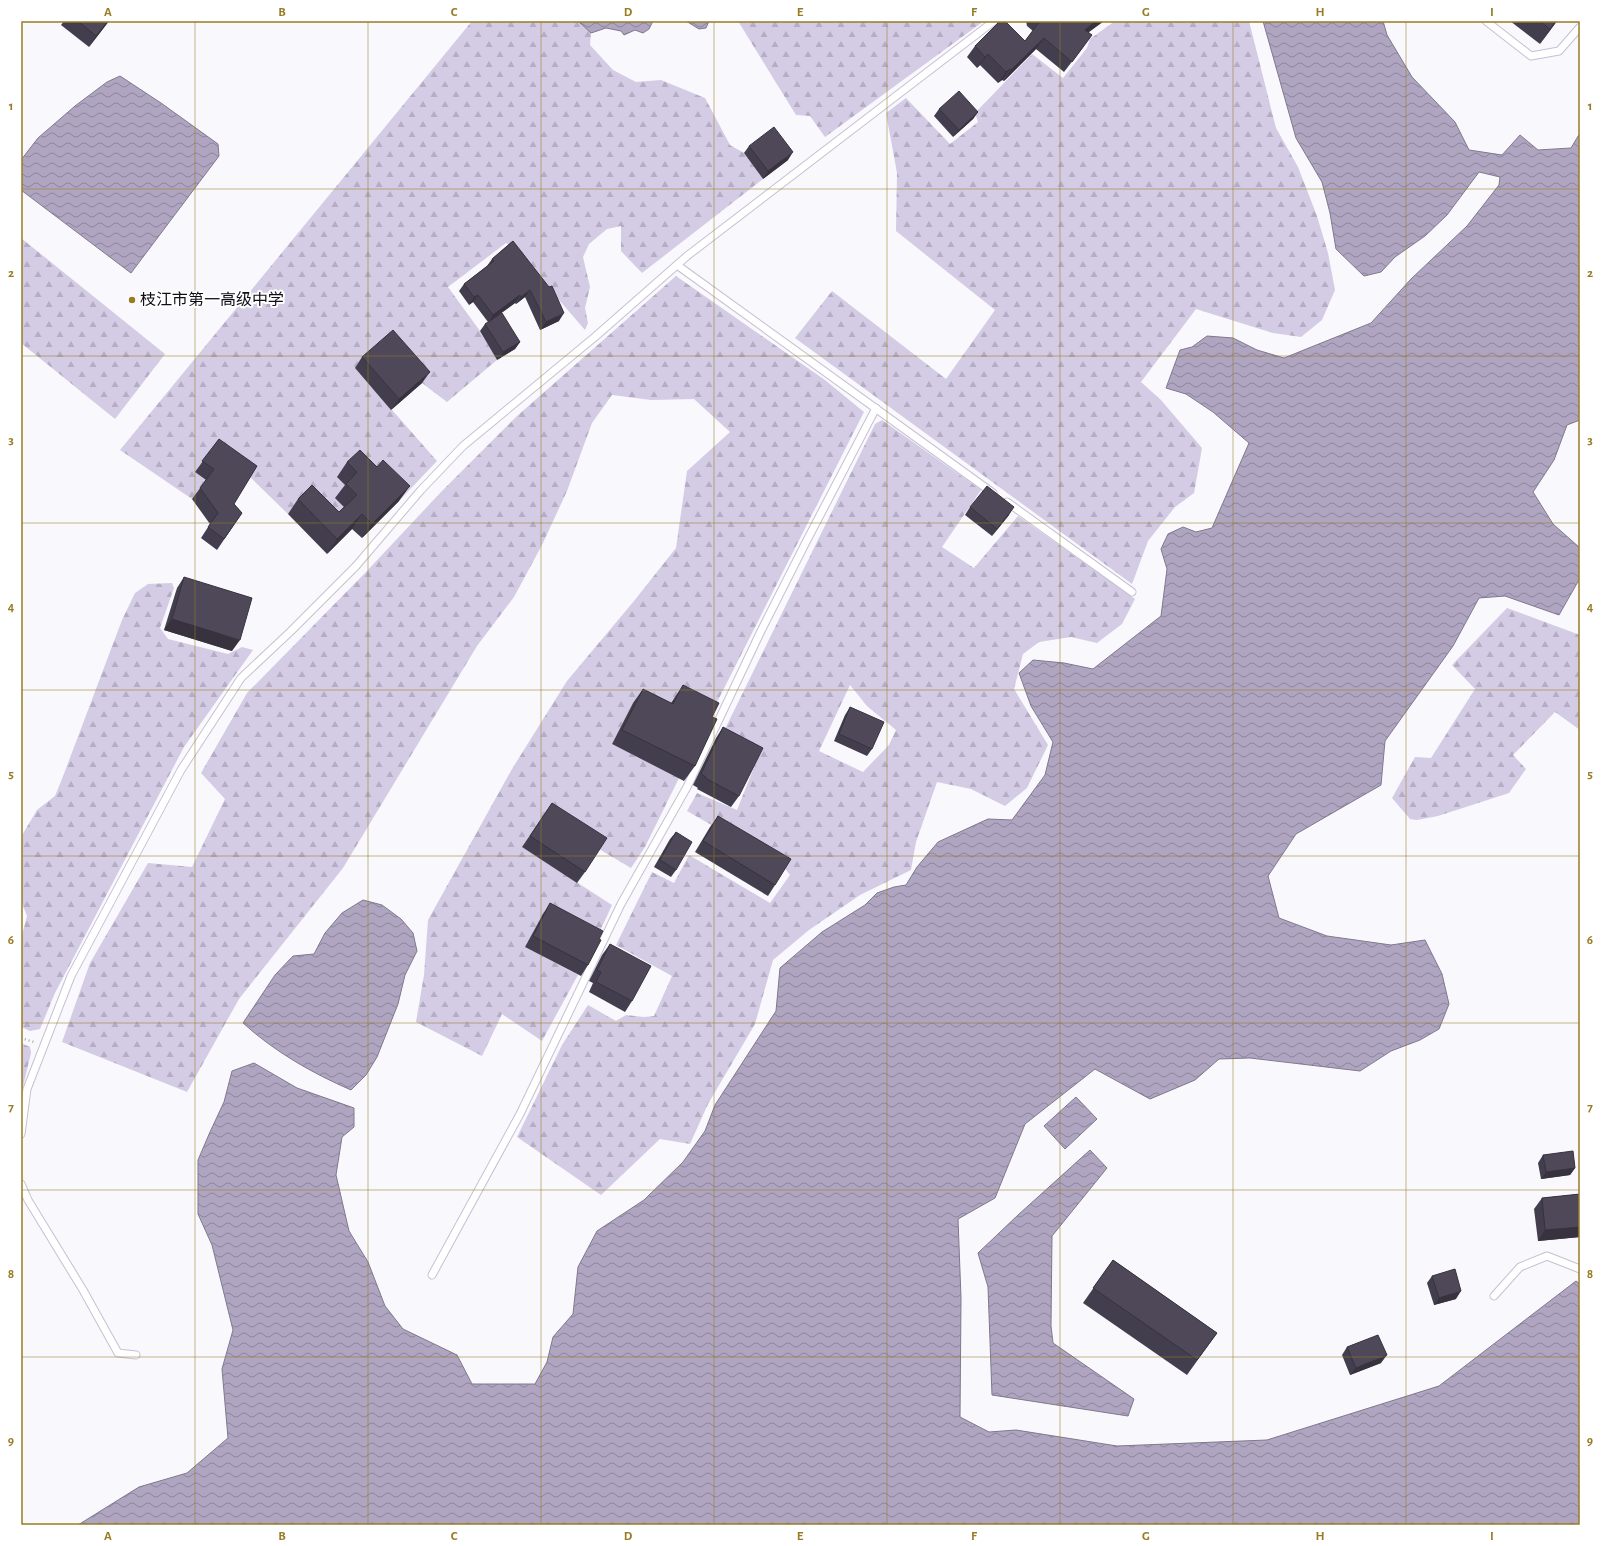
<svg xmlns="http://www.w3.org/2000/svg" width="1601" height="1546" viewBox="0 0 1601 1546" font-family="'Alegreya Sans','Noto Sans SC',sans-serif">
<style>
.forest{fill:url(#forest-firs);fill-rule:evenodd}
.water{fill:url(#water-waves);stroke:#80788d}
.lines{fill:none;stroke-linecap:round;stroke-linejoin:round}
.lane-casing{stroke:#c6c0d4;stroke-width:9}
.path{stroke:#a7a6aa;stroke-width:2.5;stroke-dasharray:1 3;stroke-linecap:butt}
.lane{stroke:#fff;stroke-width:7}
.wall{fill:#433e4d}
.shaded-wall{fill:#37323e}
.building{fill:#4e4859;stroke:#37323e}
.grid{fill:none;stroke:#987c25;stroke-width:1;stroke-opacity:0.55}
.poi-dot{fill:#987c25;stroke:#fff;stroke-width:1.5}
.labels{text-anchor:middle;dominant-baseline:central;stroke-width:4;stroke-linejoin:round;paint-order:stroke}
.poi-label{font-size:16px;fill:#110f15;stroke:#fff;text-anchor:start}
.neatline{fill:none;stroke:#987c25;stroke-width:1.5}
.grid-label{font-size:13px;text-anchor:middle;font-weight:bold;fill:#987c25}
</style>
<defs>
<pattern id="forest-firs" width="22" height="20" patternUnits="userSpaceOnUse"><rect width="22" height="20" fill="#d4cbe5"/><path d="M5 1l3.5 6h-7zM16 11l3.5 6h-7z" fill="#b5adc4"/></pattern>
<pattern id="water-waves" width="16" height="10" patternUnits="userSpaceOnUse"><rect width="16" height="10" fill="#afa5c1"/><path d="M0 5q4-4 8 0t8 0" fill="none" stroke="#8d859c"/></pattern>
</defs>
<rect width="100%" height="100%" fill="#f9f8fc"/>
<g class="forest">
<polygon points="472,21 579,21 579,22 591,33 590,45 613,70 636,82 661,80 705,98 730,145 744,153 763,179 642,273 621,251 621,226 607,229 589,244 583,257 590,287 585,308 588,323 585,330 515,249 506,243 448,287 480,331 497,360 447,402 422,383 385,342 355,368 437,461 399,501 347,487 346,509 329,527 302,500 288,514 250,477 195,472 206,480 192,499 120,450"/>
<polygon points="738,21 984,21 825,137 810,116 796,115"/>
<polygon points="1115,21 1249,21 1276,128 1298,167 1317,216 1328,253 1335,290 1322,320 1301,337 1273,333 1196,309 1141,382 1161,400 1202,448 1194,493 1175,507 1148,541 1132,584 795,338 832,291 946,379 995,310 896,231 897,173 886,113 906,98 950,144 978,122 975,113 1032,54 1063,78 1087,48 1090,39"/>
<polygon points="21,238 165,354 115,419 21,343"/>
<polygon points="676,276 825,380 864,412 709,718 673,699 663,718 633,703 612,744 679,778 645,847 631,868 599,849 522,847 612,905 595,942 525,947 578,975 542,1041 502,1014 482,1056 416,1022 424,975 428,920 512,769 567,681 634,601 676,548 687,471 730,432 694,399 651,400 612,395 592,423 567,491 542,545 514,597 477,646 343,868 239,999 187,1092 62,1042 90,963 148,863 192,867 225,799 201,773 247,693 366,572 441,492 517,416"/>
<path d="M882,420l99,70 -39,57 32,21 44,-52 117,83 -13,25 -25,19 -26,-6 -32,5 -16,12 -9,35 34,56 -21,43 -22,18 -34,-17 -34,-7 -21,60 -5,28 -51,25 -51,35 -36,30 -18,64 -47,80 -18,40 -30,-5 -59,56 -84,-58 45,-92 26,-40 28,16 10,-6 18,2 10,-1 18,-40 -56,-31 36,-73 22,11 15,-28 81,48 20,-28 -7,-9 -96,-55 10,-18 40,17 22,-55 -37,-20 153,-311zM850,685l17,21 29,24 -7,15 -26,27 -44,-21z"/>
<polygon points="172,583 174,588 160,628 168,639 228,654 242,647 253,650 184,747 55,993 40,1029 30,1031 21,1027 21,939 27,916 21,901 21,837 37,810 55,796 62,779 122,620 135,593 148,584"/>
<polygon points="1507,608 1580,635 1580,730 1555,712 1513,755 1526,769 1509,793 1438,816 1417,820 1410,819 1392,798 1415,757 1431,758 1475,689 1452,665"/>
<polygon points="21,1043 30,1047 31,1053 21,1095"/>
</g>
<g class="water">
<polygon points="579,21 653,21 649,29 643,33 635,30 624,35 621,31 606,28 591,33 579,22"/>
<polygon points="686,21 709,21 706,28 699,29"/>
<polygon points="1263,21 1383,21 1387,35 1412,77 1455,122 1469,150 1502,155 1520,135 1538,150 1571,148 1580,133 1580,420 1567,425 1554,460 1533,492 1553,524 1580,548 1580,578 1559,615 1505,596 1479,598 1453,646 1385,741 1381,785 1296,834 1268,876 1279,918 1327,936 1391,945 1425,940 1442,974 1449,1004 1439,1029 1420,1040 1391,1051 1360,1071 1250,1058 1219,1059 1195,1080 1150,1099 1095,1069 1025,1124 995,1198 958,1219 961,1298 960,1417 989,1432 1016,1430 1117,1446 1267,1440 1439,1386 1576,1281 1580,1284 1580,1525 78,1525 139,1487 187,1473 228,1438 222,1369 233,1330 212,1245 198,1214 198,1160 210,1132 224,1102 232,1071 254,1063 297,1088 354,1108 354,1127 342,1137 336,1175 349,1231 368,1262 385,1306 403,1329 457,1355 472,1384 535,1384 547,1362 553,1337 573,1314 578,1267 597,1231 644,1200 683,1162 705,1131 715,1105 776,1011 780,968 822,932 865,905 877,893 894,887 906,885 917,867 938,842 988,819 1012,820 1045,775 1053,742 1031,706 1019,673 1033,660 1064,663 1093,669 1161,616 1167,569 1161,549 1168,534 1183,527 1196,532 1212,528 1249,443 1213,412 1186,394 1166,388 1180,350 1192,347 1207,336 1233,338 1257,350 1284,358 1371,323 1411,279 1467,226 1499,185 1500,177 1479,172 1447,215 1425,236 1395,257 1381,272 1364,276 1336,249 1330,213 1322,182 1296,138"/>
<polygon points="120,76 161,103 218,144 219,156 131,273 21,190 21,160 38,138 75,106 107,82"/>
<path d="M363,900l19,5 19,14 12,14 4,18 -12,24 -7,29 -21,53 -11,18 -15,15c-39,-17 -76,-38 -108,-67l32,-48 18,-19 21,-2 11,-21 17,-20z"/>
<polygon points="1076,1097 1097,1119 1065,1149 1044,1126"/>
<polygon points="1090,1150 1107,1168 1052,1236 1051,1326 1053,1343 1134,1399 1128,1416 992,1395 988,1287 978,1253 1018,1215"/>
</g>
<g class="lines">
<g class="lane-casing">
<g id="lane">
<polyline points="1486,21 1531,56 1559,51 1580,27"/>
<polyline points="677,265 993,493"/>
<polyline points="1007,502 1132,592"/>
<polyline points="21,1134 27,1089 71,976 181,770 241,678 290,632 356,566 421,490 463,446 596,336 687,256 994,21"/>
<polyline points="21,1184 28,1200 83,1290 118,1353 136,1355"/>
<polyline points="432,1275 520,1114 621,904 687,787 761,631 805,544 876,408"/>
<polyline points="1494,1296 1520,1267 1547,1256 1580,1269"/>
</g>
</g>
<polyline class="path" points="21,1038 34,1042"/>
<use href="#lane" class="lane"/>
</g>
<g class="wall">
<polygon points="64,21 109,21 89,47 61,25"/>
<polygon points="1026,21 1104,21 1088,32 1084,46 1064,72 1036,49 1004,81 1002,80 998,83 980,65 977,68 967,57 975,46 1025,41 1033,31 1027,26"/>
<polygon points="1510,21 1557,21 1540,44"/>
<polygon points="939,109 978,112 973,119 953,137 934,116"/>
<polygon points="749,146 788,160 763,179 744,153"/>
<polygon points="513,241 559,321 540,330 525,297 516,304 515,303 494,318 520,342 515,349 497,360 480,331 485,324 488,322 473,302 469,305 459,291 464,284 487,266 492,259"/>
<polygon points="362,357 422,383 391,410 355,368"/>
<polygon points="219,439 234,504 242,513 217,550 201,538 210,524 192,499 206,480 195,472"/>
<polygon points="347,462 399,501 362,538 352,529 327,554 288,514 298,499 339,512 344,507 335,498 345,485 337,477"/>
<polygon points="970,507 1009,515 992,536 965,515"/>
<polygon points="184,577 232,651 164,630 177,588"/>
<polygon points="683,685 712,717 695,766 684,781 612,744 633,703 643,689 671,703"/>
<polygon points="850,707 872,749 867,756 834,741 845,715"/>
<polygon points="723,727 739,796 731,807 697,789 698,788 693,785 716,738"/>
<polygon points="552,803 585,872 577,883 522,847"/>
<polygon points="718,816 775,885 768,896 695,852 710,827"/>
<polygon points="676,832 676,870 671,877 654,867 670,839"/>
<polygon points="550,903 599,939 588,965 581,976 525,947 543,914"/>
<polygon points="610,944 632,1001 625,1012 589,992 593,983 589,981 602,955"/>
<polygon points="1543,1155 1575,1168 1570,1175 1541,1179 1538,1163"/>
<polygon points="1580,1194 1580,1237 1538,1241 1534,1209 1542,1198"/>
<polygon points="1113,1260 1217,1333 1187,1375 1083,1303"/>
<polygon points="1432,1276 1456,1299 1434,1305 1427,1283"/>
<polygon points="1347,1347 1381,1363 1350,1375 1342,1355"/>
</g>
<g class="shaded-wall">
<polygon points="108,21 109,21 89,47 96,36"/>
<polygon points="1096,21 1104,21 1077,41 1085,30"/>
<polygon points="1556,21 1557,21 1540,44 1550,29"/>
<polygon points="1044,38 1036,49 1004,81 1011,70"/>
<polygon points="988,54 980,65 977,68 985,57"/>
<polygon points="1010,69 1002,80 998,83 1006,72"/>
<polygon points="978,112 973,119 953,137 959,130"/>
<polygon points="793,152 788,160 763,179 768,171"/>
<polygon points="530,290 525,297 516,304 521,297"/>
<polygon points="478,295 473,302 469,305 474,297"/>
<polygon points="520,295 515,303 488,323 493,315"/>
<polygon points="564,313 559,321 540,330 546,322"/>
<polygon points="520,342 515,349 497,360 503,352"/>
<polygon points="430,372 422,383 391,410 399,399"/>
<polygon points="410,486 399,501 362,538 372,524"/>
<polygon points="1014,507 1009,515 992,536 997,529"/>
<polygon points="362,514 352,529 327,554 337,539"/>
<polygon points="172,619 240,640 232,651 164,630"/>
<polygon points="1575,1168 1570,1175 1541,1179 1546,1172"/>
<polygon points="1580,1227 1580,1237 1538,1241 1545,1230"/>
<polygon points="1461,1291 1456,1299 1434,1305 1439,1298"/>
<polygon points="1387,1355 1381,1363 1350,1375 1356,1368"/>
</g>
<g class="building">
<polygon points="78,21 108,21 96,36"/>
<polygon points="1000,21 1005,21 1025,41 1040,21 1096,21 1085,30 1092,35 1072,62 1044,38 1011,70 1010,69 1006,72 988,54 985,57 975,46"/>
<polygon points="1539,21 1556,21 1550,29"/>
<polygon points="959,91 978,112 959,130 939,109"/>
<polygon points="774,127 793,152 768,171 749,146"/>
<polygon points="513,241 549,287 552,286 564,313 546,322 530,290 521,297 520,295 493,315 478,295 474,297 464,284 494,261 492,259"/>
<polygon points="502,313 520,342 503,352 485,324"/>
<polygon points="393,330 430,372 399,399 362,357"/>
<polygon points="219,439 257,466 234,504 242,513 224,539 208,527 218,513 200,488 214,469 202,461"/>
<polygon points="360,450 377,467 383,460 410,486 372,524 362,514 337,539 298,499 312,485 339,512 357,495 346,484 357,472 347,462"/>
<polygon points="987,486 1014,507 997,529 970,507"/>
<polygon points="184,577 252,598 240,640 172,619"/>
<polygon points="683,685 719,703 712,717 717,719 695,766 622,730 643,689 673,704"/>
<polygon points="850,707 884,722 872,749 839,734"/>
<polygon points="723,727 763,748 739,796 705,778 706,777 701,774"/>
<polygon points="552,803 607,838 585,872 530,836"/>
<polygon points="718,816 791,859 775,885 703,841"/>
<polygon points="676,832 692,842 676,870 660,860"/>
<polygon points="550,903 603,931 599,939 601,940 588,965 533,936"/>
<polygon points="610,944 651,966 632,1001 596,982 601,972 597,970"/>
<polygon points="1573,1151 1575,1168 1546,1172 1543,1155"/>
<polygon points="1580,1194 1580,1227 1545,1230 1542,1198"/>
<polygon points="1113,1260 1217,1333 1197,1360 1093,1288"/>
<polygon points="1455,1269 1461,1291 1439,1298 1432,1276"/>
<polygon points="1378,1335 1387,1355 1356,1368 1347,1347"/>
</g>
<path class="grid" d="M195,21v1504M368,21v1504M541,21v1504M714,21v1504M887,21v1504M1060,21v1504M1233,21v1504M1406,21v1504M21,189h1559M21,356h1559M21,523h1559M21,690h1559M21,856h1559M21,1023h1559M21,1190h1559M21,1357h1559"/>
<circle class="poi-dot" cx="132" cy="300" r="4"/>
<g class="labels">
<g class="poi-label">
<text x="140" y="300">枝江市第一高级中学</text>
</g>
</g>
<rect width="1601" height="1546" fill="none" stroke="#ffffff" stroke-width="44"/>
<rect x="22" y="22" width="1557" height="1502" class="neatline"/>
<g class="grid-label">
<text x="108" y="16">A</text>
<text x="282" y="16">B</text>
<text x="454" y="16">C</text>
<text x="628" y="16">D</text>
<text x="800" y="16">E</text>
<text x="974" y="16">F</text>
<text x="1146" y="16">G</text>
<text x="1320" y="16">H</text>
<text x="1492" y="16">I</text>
<text x="11" y="110">1</text>
<text x="1590" y="110">1</text>
<text x="11" y="277">2</text>
<text x="1590" y="277">2</text>
<text x="11" y="444">3</text>
<text x="1590" y="444">3</text>
<text x="11" y="611">4</text>
<text x="1590" y="611">4</text>
<text x="11" y="778">5</text>
<text x="1590" y="778">5</text>
<text x="11" y="944">6</text>
<text x="1590" y="944">6</text>
<text x="11" y="1111">7</text>
<text x="1590" y="1111">7</text>
<text x="11" y="1278">8</text>
<text x="1590" y="1278">8</text>
<text x="11" y="1445">9</text>
<text x="1590" y="1445">9</text>
<text x="108" y="1540">A</text>
<text x="282" y="1540">B</text>
<text x="454" y="1540">C</text>
<text x="628" y="1540">D</text>
<text x="800" y="1540">E</text>
<text x="974" y="1540">F</text>
<text x="1146" y="1540">G</text>
<text x="1320" y="1540">H</text>
<text x="1492" y="1540">I</text>
</g>
</svg>
